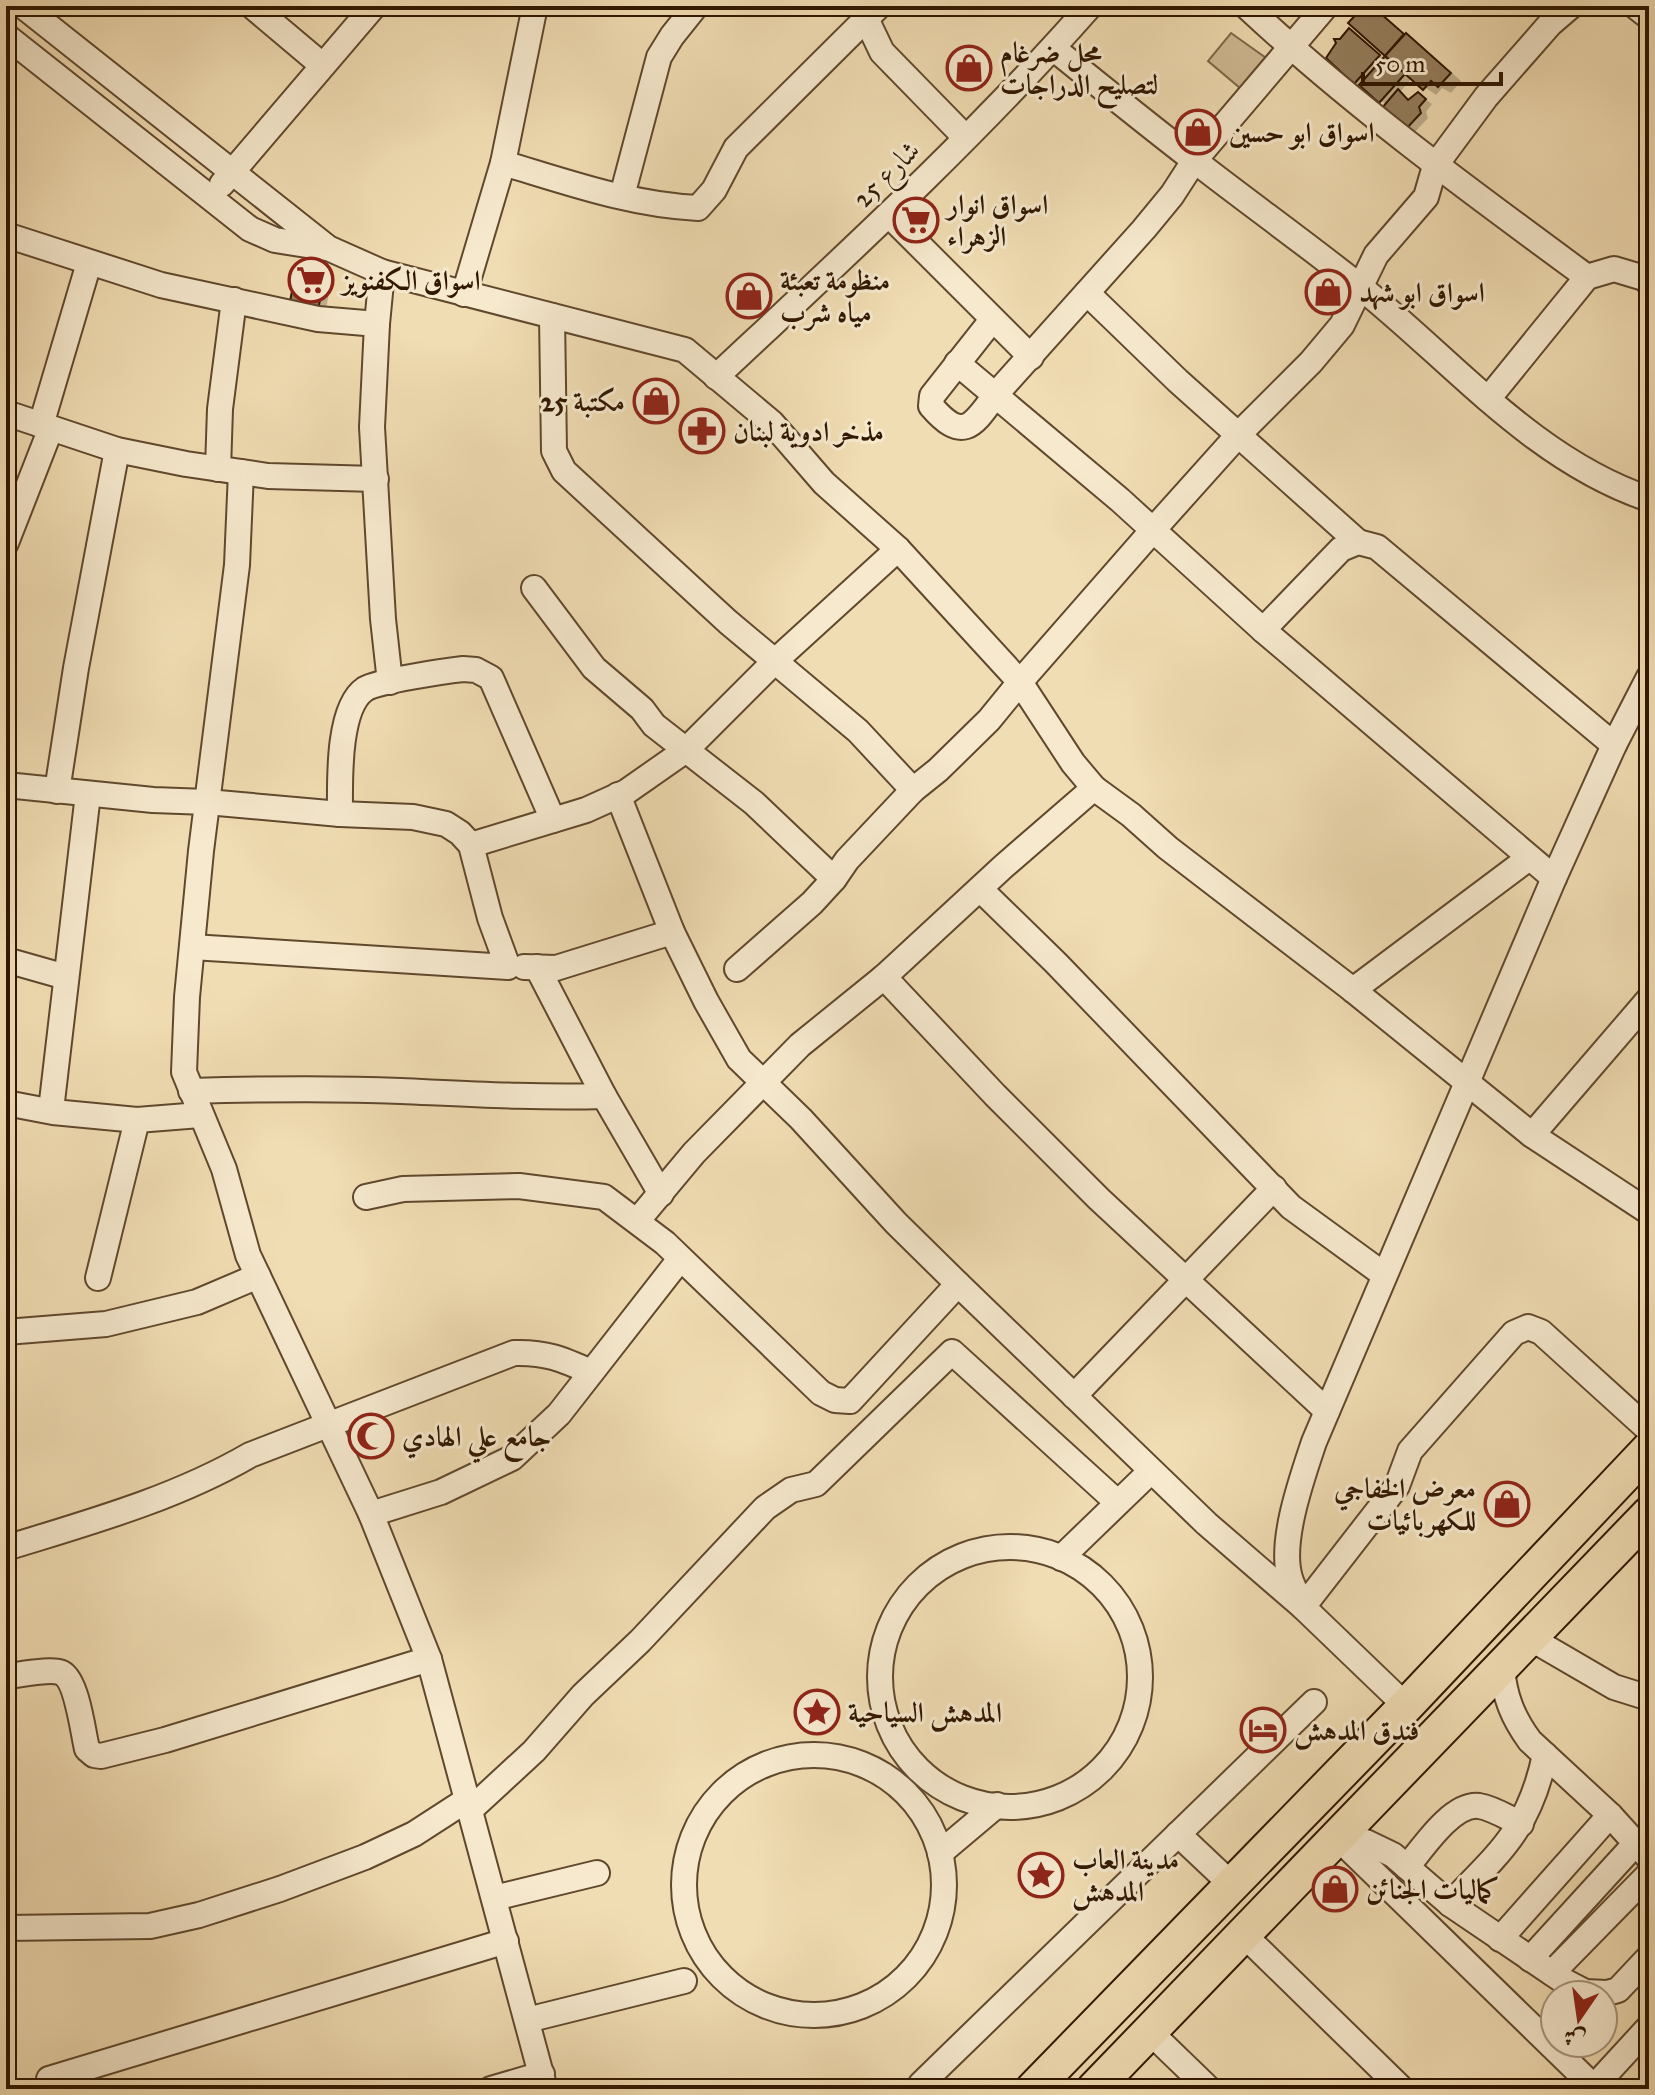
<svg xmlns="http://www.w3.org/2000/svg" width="1655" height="2095" viewBox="0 0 1655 2095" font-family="'IM FELL Great Primer',Amiri,serif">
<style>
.green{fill:#d0bb95;stroke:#80694a;stroke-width:2}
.shadow{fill:#0003}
.building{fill:#947e5d;stroke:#301700;stroke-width:2}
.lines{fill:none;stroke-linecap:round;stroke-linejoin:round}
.minor-casing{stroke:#60482d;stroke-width:28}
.highway-casing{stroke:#301700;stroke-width:38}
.minor{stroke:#f6e9ce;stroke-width:24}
.highway{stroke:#f1ddb3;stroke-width:34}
.labels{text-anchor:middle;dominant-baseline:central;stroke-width:6;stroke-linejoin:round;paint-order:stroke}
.poi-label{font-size:28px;font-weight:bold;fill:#301700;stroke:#f6e9ce;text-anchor:start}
.street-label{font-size:28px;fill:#301700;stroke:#f6e9ce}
</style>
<rect width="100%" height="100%" fill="#f1ddb3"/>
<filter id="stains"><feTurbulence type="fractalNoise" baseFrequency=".0025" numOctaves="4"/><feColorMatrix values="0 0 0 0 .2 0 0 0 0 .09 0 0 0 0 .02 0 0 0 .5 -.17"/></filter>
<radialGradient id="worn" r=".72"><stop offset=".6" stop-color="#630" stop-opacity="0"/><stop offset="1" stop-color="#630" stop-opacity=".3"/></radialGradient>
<polygon class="green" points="1231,33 1266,58 1240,88 1208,61"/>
<g class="shadow">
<polygon points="1283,6 1312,6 1302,19"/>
<polygon points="1366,6 1371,6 1406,36 1418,43 1461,81 1451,93 1442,88 1436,95 1412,78 1400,92 1411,101 1418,94 1432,104 1426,112 1428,118 1414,133 1384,108 1387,105 1355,83 1328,58 1350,31 1385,59 1388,55 1351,23"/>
<polygon points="324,279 331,283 325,314 299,310"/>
</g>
<g class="building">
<polygon points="1364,6 1372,6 1404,34 1385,56 1348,23"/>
<polygon points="1349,28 1380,55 1354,84 1326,58 1336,43 1334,39 1340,39"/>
<polygon points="1406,33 1451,73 1438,87 1431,81 1423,90 1385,56"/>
<polygon points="1385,56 1405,74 1379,103 1359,85"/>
<polygon points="1398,89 1408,100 1418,92 1426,99 1419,107 1421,113 1405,130 1382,108"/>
<polygon points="296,272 324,277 318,311 289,306"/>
</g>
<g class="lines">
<g class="minor-casing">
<g id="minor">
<polyline points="23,6 328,248 382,272 685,350 772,423 824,483 898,549 1020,682 1073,763 1094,788 1131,815 1168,848 1353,990 1532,1135 1649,1212"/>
<polyline points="252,6 322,65"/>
<path d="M1246,6c106,99 224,185 341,271"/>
<polyline points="1635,6 1649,17"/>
<polyline points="861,8 882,52 965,137"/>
<polyline points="6,36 250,229 275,240 326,248"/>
<path d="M1053,48c47,38 94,76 142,113 54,42 110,82 164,125 93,74 174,174 290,213"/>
<path d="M503,163c64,19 128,42 195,45l16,-18 22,-42 143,-142"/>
<polyline points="222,184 374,6"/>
<polyline points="622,196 659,57 672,36 696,6"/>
<polyline points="889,215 1031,357"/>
<polyline points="6,235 161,285 318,319 377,324"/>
<polyline points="382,272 377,324 372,427 383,619 390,682"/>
<polyline points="1087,293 1178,381 1358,542"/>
<polyline points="464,294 503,163 535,6"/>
<polyline points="552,316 554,451 564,471 728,622 858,731 913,790"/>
<path d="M992,320l-60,76 -1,10c32,37 42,20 65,-12l148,-165 28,-34 22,-34 132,-155"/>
<polyline points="957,363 1120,500 1263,630 1554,878"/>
<path d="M716,377c128,-120 258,-239 374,-371"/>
<polyline points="1488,399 1587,277 1614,269 1644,278 1649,283"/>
<polyline points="6,413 117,450 186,464 268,476 376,479"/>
<polyline points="41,425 89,263"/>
<polyline points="218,469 220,409 234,300"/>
<polyline points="241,472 237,565 201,851 187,997 184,1072 224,1169 248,1255 371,1514 429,1659 545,2089"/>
<polyline points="6,543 51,428"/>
<polyline points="534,588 594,668 642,709 654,725 754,803 834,879 812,903 737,969"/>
<polyline points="1263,630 1341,549 1358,542 1377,547 1614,745"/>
<path d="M1649,677l-35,68 -60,133 -240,564c-12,36 -35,100 -24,136 3,10 9,20 13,29l94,-121 13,-35 104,-118 14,-6 13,5 108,98"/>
<polyline points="6,785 153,800 207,802 340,814 413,817 446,824 460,833 471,845 490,918 508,967 192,947"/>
<polyline points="57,791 76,668 117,450"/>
<polyline points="618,795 672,932 706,1001 739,1059 801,1119 896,1223 958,1284 1207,1524 1303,1607 1406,1706"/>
<path d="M340,814c0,-31 -3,-106 25,-125 13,-8 80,-18 98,-20l13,1 15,8 62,142"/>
<polyline points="471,845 586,810 626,792 686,750 774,662 898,549"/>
<polyline points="834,879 847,860 913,790 938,770 989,720 1020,682 1153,530 1240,433 1311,362 1342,325 1376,255 1426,197 1435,166 1486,97 1550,24 1571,6"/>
<polyline points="980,889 1056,963 1291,1207 1383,1274"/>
<polyline points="6,960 66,977"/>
<polyline points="524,967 556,968 672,932"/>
<polyline points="537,967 604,1096 661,1194"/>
<polyline points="884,977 995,1095 1099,1199 1327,1411"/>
<polyline points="1353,990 1529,858"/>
<path d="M191,1091c70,-2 140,-3 210,0 68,3 135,7 203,5"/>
<polyline points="6,1103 53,1112 137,1120 200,1115"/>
<polyline points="51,1110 88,794"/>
<polyline points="1532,1135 1649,999"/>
<polyline points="366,1197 403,1189 519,1186 604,1197 665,1243 821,1393 835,1400 850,1401 958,1284"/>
<polyline points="638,1220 694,1153 800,1045 884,977 1004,866 1094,788"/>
<polyline points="98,1278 137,1120"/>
<polyline points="6,1332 106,1324 197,1302 258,1276"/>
<polyline points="1074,1396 1274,1188"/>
<polyline points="371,1514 441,1492 512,1458 559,1414 680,1259"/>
<circle cx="1010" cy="1677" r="130"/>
<path d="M6,1548c84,-26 168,-49 244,-93l264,-102c32,-1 48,6 77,19"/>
<polyline points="1061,1558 1151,1471"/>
<polyline points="1530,1638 1614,1687 1649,1698"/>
<path d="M1502,1667c2,29 11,51 28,74l80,74 39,43"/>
<path d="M6,1676c13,-1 46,-8 56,-3 15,8 21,59 25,76l7,6 7,1 64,-16 264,-81"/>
<circle cx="814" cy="1885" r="130"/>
<polyline points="469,1811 534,1751 583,1695 640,1641 765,1508 791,1490 816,1484 952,1352 1117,1502"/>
<polyline points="1178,1834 1232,1885"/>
<polyline points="1337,1837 1366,1842 1393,1855 1450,1904 1562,1980 1585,1992 1607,1993 1618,1990 1649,1957"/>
<polyline points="1337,1837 1596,2089"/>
<polyline points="940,1853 997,1805"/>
<path d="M1407,1867c16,-19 45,-64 72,-61 14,2 29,12 42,18"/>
<polyline points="494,1898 597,1873"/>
<path d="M1450,1904c50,-52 79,-74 95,-149"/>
<polyline points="6,1928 150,1926 199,1915 280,1889 365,1857 414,1834 465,1801"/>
<polyline points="1243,1934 1402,2089"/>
<polyline points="1500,1939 1610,1815"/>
<polyline points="1530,1959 1636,1843"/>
<polyline points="1552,1973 1649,1874"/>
<polyline points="527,2020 684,1981"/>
<polyline points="1149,2031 1209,2089"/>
<polyline points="49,2079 506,1941"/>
<polyline points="921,2084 1314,1702"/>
<polyline points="491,2089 542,2074"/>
<polyline points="1592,2089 1649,2027"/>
</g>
</g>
<g class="highway-casing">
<g id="highway">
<polyline points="1033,2089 1406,1706 1649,1449"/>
<polyline points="1094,2089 1649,1514"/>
</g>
</g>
<use href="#minor" class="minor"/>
<use href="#highway" class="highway"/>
</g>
<defs>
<g id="shop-ring" transform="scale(2.3)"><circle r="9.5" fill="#f6e9ce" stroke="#8f2418" stroke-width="1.5"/><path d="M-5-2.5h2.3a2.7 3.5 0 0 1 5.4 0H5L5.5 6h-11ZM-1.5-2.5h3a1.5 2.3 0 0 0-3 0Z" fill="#8f2418"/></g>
<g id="supermarket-ring" transform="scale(2.3)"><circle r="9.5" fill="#f6e9ce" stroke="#8f2418" stroke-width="1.5"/><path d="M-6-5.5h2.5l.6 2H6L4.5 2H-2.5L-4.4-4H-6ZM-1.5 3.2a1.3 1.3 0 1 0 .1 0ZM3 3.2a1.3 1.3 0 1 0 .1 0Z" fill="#8f2418"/></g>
<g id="pharmacy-ring" transform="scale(2.3)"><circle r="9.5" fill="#f6e9ce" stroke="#8f2418" stroke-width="1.5"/><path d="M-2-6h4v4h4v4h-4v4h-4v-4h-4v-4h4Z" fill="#8f2418"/></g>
<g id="mosque-ring" transform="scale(2.3)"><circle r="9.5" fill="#f6e9ce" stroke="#8f2418" stroke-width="1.5"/><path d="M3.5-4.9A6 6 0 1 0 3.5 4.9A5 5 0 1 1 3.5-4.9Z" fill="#8f2418"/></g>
<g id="sight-ring" transform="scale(2.3)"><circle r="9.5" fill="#f6e9ce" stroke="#8f2418" stroke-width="1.5"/><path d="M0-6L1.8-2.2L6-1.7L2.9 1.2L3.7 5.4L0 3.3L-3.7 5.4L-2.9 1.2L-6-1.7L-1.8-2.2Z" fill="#8f2418"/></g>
<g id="hotel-ring" transform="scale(2.3)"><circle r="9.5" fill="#f6e9ce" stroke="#8f2418" stroke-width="1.5"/><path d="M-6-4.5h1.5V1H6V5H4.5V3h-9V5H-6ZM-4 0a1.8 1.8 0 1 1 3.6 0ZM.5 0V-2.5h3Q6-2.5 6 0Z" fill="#8f2418"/></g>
</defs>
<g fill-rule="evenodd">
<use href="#shop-ring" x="969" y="68"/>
<use href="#shop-ring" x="1198" y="132"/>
<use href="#supermarket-ring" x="916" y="220"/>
<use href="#supermarket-ring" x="311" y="280"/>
<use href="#shop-ring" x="1328" y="292"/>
<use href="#shop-ring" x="749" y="296"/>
<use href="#shop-ring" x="656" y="401"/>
<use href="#pharmacy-ring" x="702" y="431"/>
<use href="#mosque-ring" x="371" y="1436"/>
<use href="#shop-ring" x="1507" y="1504"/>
<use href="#sight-ring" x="817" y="1712"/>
<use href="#hotel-ring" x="1263" y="1730"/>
<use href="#sight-ring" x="1041" y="1875"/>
<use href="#shop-ring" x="1335" y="1889"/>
</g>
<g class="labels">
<g class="poi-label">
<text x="1000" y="52">محل ضرغام<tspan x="1000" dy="32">لتصليح الدراجات</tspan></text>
<text x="1229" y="132">اسواق ابو حسين</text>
<text x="947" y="204">اسواق انوار<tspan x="947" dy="32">الزهراء</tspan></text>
<text x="342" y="280">اسواق الكفنويز</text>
<text x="780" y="280">منظومة تعبئة<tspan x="780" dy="32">مياه شرب</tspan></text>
<text x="1359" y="292">اسواق ابو شهد</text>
<text x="625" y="401" text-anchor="end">مكتبة 25</text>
<text x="733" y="431">مذخر ادوية لبنان</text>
<text x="402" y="1436">جامع علي الهادي</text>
<text x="1476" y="1488" text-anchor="end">معرض الخفاجي<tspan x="1476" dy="32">للكهربائيات</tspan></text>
<text x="848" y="1712">المدهش السياحية</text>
<text x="1294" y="1730">فندق المدهش</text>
<text x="1072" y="1859">مدينة العاب<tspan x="1072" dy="32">المدهش</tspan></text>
<text x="1366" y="1889">كماليات الجنائن</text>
</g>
<g class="street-label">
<text transform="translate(886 174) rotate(-45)">شارع 25</text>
</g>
</g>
<rect width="1655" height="2095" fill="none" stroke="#f1ddb3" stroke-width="32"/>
<rect x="8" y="8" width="1639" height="2079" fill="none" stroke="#301700" stroke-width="4"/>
<rect x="16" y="16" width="1623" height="2063" fill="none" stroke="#301700" stroke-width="2"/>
<g transform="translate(1579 2019) rotate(193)"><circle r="38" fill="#f6e9ce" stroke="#a7957c" stroke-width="2"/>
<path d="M0-6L14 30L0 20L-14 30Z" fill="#8f2418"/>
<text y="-12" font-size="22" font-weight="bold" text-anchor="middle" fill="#301700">ش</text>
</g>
<path d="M1363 72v12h138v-12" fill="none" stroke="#301700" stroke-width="4"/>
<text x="1375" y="72" font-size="24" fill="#301700" stroke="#f6e9ce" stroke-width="6" paint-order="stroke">50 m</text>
<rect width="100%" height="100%" filter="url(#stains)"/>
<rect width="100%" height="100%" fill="url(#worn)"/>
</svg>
